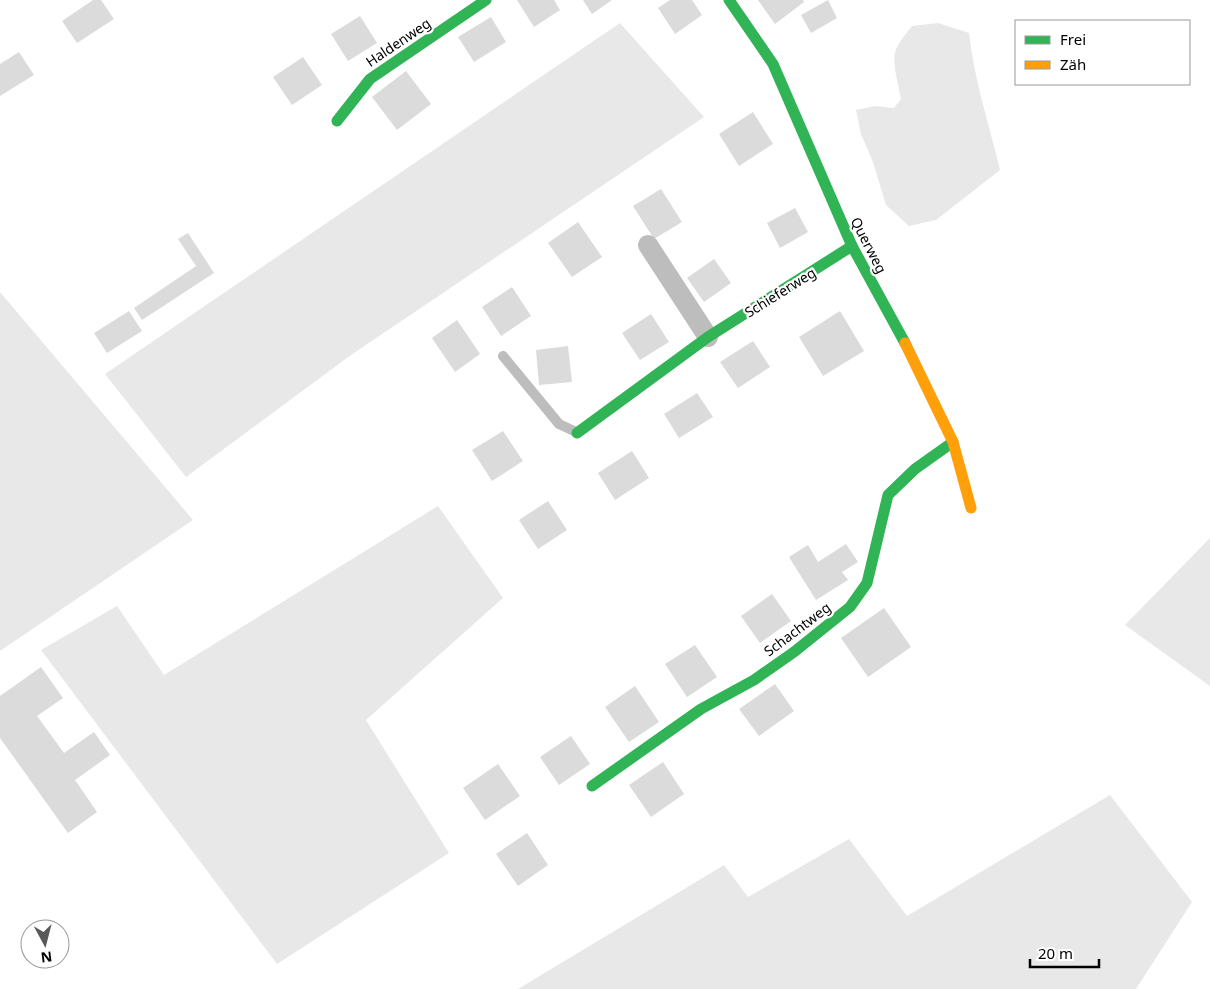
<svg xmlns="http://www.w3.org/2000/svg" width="1210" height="989" viewBox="0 0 1210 989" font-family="'Noto Sans',sans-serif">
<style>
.green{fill:#e8e8e8}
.building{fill:#dbdbdb}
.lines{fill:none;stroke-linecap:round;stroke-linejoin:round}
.lane{stroke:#bdbdbd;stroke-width:10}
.street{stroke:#bdbdbd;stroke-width:20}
.fast{stroke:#30b455;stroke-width:11}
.slow{stroke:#ff9f0a;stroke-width:11}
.labels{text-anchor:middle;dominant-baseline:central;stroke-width:4.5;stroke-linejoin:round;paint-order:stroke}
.street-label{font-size:14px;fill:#000;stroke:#fff}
</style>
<rect width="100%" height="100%" fill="#fff"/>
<g class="green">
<polygon points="620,23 704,117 351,355 186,477 105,374"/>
<path d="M938,23l31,10c5,46 20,91 31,137l-64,50 -27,6 -23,-21 -13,-43 -12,-28 -5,-24 19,-4 19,2 7,-9c-2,-12 -9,-36 -6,-47 3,-9 11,-18 17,-26z"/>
<polygon points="0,292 193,520 0,651"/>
<polygon points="438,506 503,598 366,720 449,853 277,964 41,650 117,606 164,675"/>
<polygon points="1210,538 1210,686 1125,625"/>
<polygon points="1110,795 1192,902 1136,989 518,989 724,865 748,897 849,839 907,916"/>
</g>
<g class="building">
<polygon points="93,0 101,0 114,19 77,43 62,21"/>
<polygon points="517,0 554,0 560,10 534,27"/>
<polygon points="583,0 612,0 592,14"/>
<polygon points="670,0 692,0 702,15 675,34 658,8"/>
<polygon points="758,0 803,0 804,2 775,24"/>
<polygon points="828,0 837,18 811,33 801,15"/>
<polygon points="360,16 377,43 348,61 331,34"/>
<polygon points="491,17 506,42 474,62 458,37"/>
<polygon points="19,52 34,75 0,96 0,64"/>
<polygon points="303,57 322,85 292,105 273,77"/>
<polygon points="406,71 431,104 397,130 372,97"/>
<polygon points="753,112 773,144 739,166 719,134"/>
<polygon points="661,189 682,222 654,239 633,206"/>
<polygon points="795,208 808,232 780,248 767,223"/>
<polygon points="578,222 602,257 572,277 548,243"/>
<polygon points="188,233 214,273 142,320 134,308 196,266 178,239"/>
<polygon points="714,259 731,283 704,302 687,278"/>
<polygon points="512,287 531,316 501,336 482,307"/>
<polygon points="129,311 142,331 107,353 94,333"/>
<polygon points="840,311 864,351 823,376 799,337"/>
<polygon points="651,314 669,342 640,360 622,333"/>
<polygon points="457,320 480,354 455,372 432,338"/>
<polygon points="753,341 770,367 738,388 720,362"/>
<polygon points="568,346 572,382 539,385 536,350"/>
<polygon points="697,393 713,417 679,438 664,414"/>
<polygon points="503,431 523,461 492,481 472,450"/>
<polygon points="632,451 649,478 615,500 598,473"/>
<polygon points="548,501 567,530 538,549 519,520"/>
<polygon points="846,544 858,562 842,572 848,580 816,600 789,557 808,545 818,562"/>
<polygon points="772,594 791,621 760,643 741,616"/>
<polygon points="884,608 911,647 868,677 841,638"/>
<polygon points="695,645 717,677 687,697 665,664"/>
<polygon points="41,667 63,698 37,716 64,753 94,732 110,755 75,780 97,812 68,833 0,738 0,696"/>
<polygon points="775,684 794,711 759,736 739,709"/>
<polygon points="635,686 659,722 629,742 605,707"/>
<polygon points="571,736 590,764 559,785 540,757"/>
<polygon points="663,762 684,794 651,817 629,785"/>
<polygon points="498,764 520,796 485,820 463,788"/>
<polygon points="527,833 548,865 518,886 496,854"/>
</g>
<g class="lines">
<polyline class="lane" points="503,356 559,424 576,432"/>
<polyline class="street" points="648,245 708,337"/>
<g class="fast">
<polyline points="729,0 773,64 852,246 905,343"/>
<polyline points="337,121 370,79 486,0"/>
<polyline points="577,433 708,337 852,246"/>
<polyline points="592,786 701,709 754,680 794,652 850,607 867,583 888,495 915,469 953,442"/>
</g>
<polyline class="slow" points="905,343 953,442 971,508"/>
</g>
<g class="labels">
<g class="street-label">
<text transform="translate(398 42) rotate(-34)">Haldenweg</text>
<text transform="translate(869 245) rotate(63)">Querweg</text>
<text transform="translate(780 292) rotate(-32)">Schieferweg</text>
<text transform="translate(797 629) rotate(-37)">Schachtweg</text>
</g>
</g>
<rect x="1015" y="20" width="175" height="65" fill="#ffffff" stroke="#999999"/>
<rect x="1025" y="36" width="25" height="8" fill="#30b455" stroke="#999999"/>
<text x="1060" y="45" font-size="15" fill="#000000">Frei</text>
<rect x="1025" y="61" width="25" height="8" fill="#ff9f0a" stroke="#999999"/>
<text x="1060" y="70" font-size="15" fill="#000000">Zäh</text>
<g transform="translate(45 944) rotate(173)"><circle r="24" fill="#ffffff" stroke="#999999"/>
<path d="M0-4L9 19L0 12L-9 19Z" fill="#595959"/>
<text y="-8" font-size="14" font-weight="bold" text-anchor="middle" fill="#000000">N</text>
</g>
<path d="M1030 959v8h69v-8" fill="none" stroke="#000000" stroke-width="2.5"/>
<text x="1038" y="959" font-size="15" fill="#000000" stroke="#ffffff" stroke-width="4" paint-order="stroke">20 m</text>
</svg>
